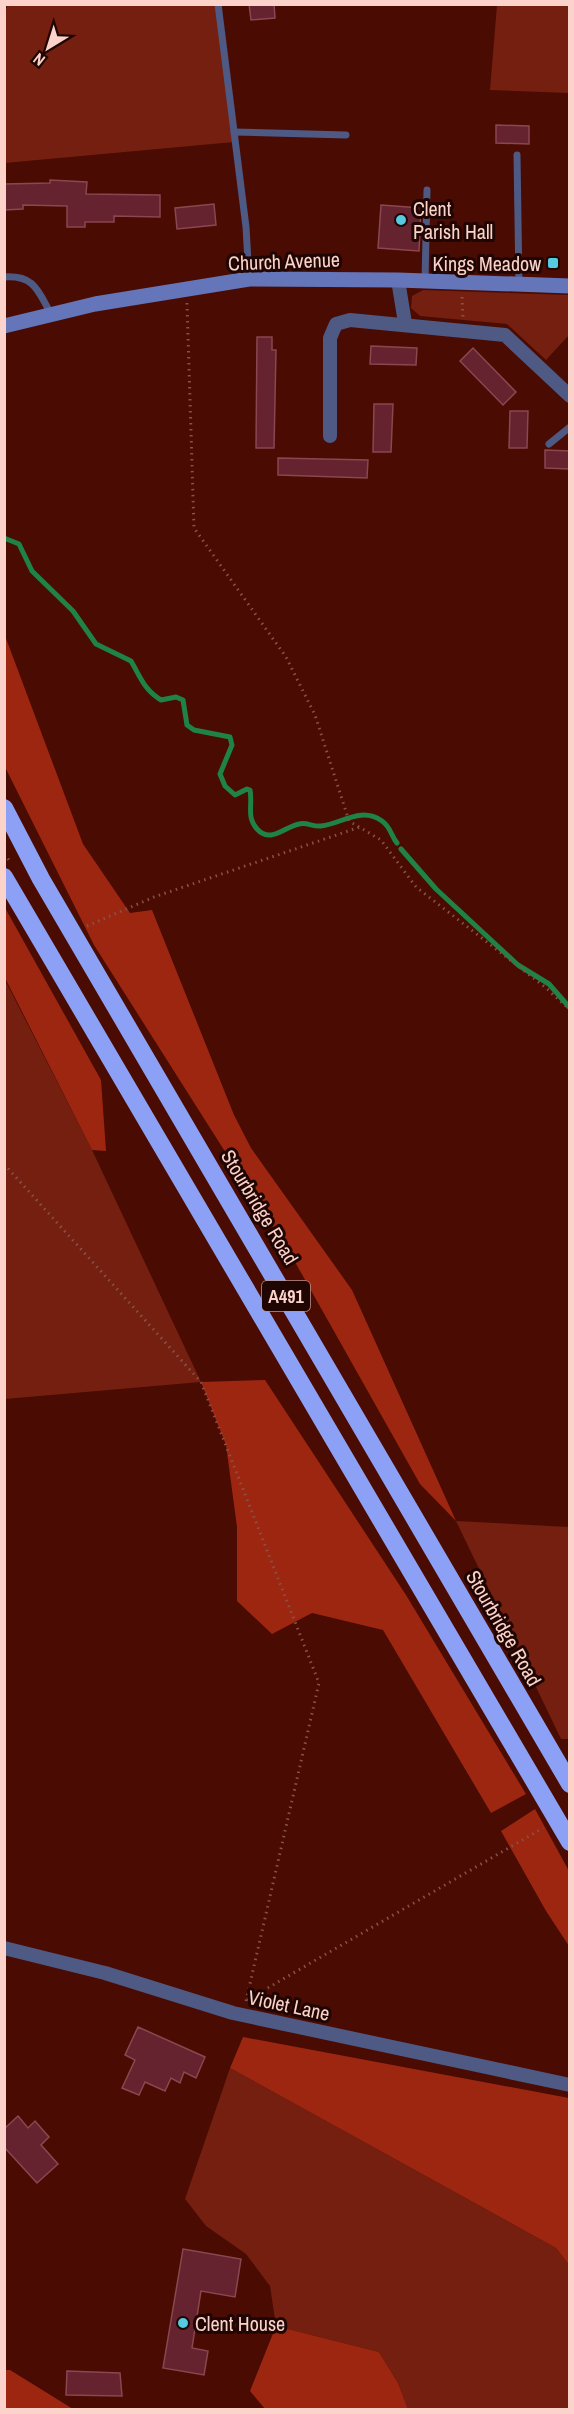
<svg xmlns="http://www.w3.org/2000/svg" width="574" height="2414" viewBox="0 0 574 2414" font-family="'Archivo Narrow',sans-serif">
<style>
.green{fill:#741f10}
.forest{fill:#9d2611}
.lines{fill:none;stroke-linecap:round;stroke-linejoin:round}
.stream{stroke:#1f8247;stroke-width:5}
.building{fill:#64232e;stroke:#8b4650;stroke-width:1.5}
.path{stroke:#885249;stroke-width:3;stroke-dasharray:1.5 4.5;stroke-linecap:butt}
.lane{stroke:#4e5984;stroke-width:7}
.street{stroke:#4e5984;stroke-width:14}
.secondary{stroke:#6475ba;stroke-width:15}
.highway{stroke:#8ca1f6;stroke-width:18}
.poi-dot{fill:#55cae0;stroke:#1f0603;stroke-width:2}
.labels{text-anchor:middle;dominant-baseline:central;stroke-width:6;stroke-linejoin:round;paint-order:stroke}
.shield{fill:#1f0603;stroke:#b9968e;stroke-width:1.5}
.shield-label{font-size:18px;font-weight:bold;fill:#fbd3ca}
.poi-label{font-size:20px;fill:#fbd3ca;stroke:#1f0603;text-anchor:start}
.street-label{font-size:20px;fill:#fbd3ca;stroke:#1f0603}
</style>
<rect width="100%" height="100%" fill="#490b02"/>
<g class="green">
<polygon points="8,4 218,5 234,142 5,163 4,14"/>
<polygon points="497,5 569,5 569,93 490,90"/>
<polygon points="423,290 569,295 569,335 546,360 507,324 420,316 411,308 412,296"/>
<polygon points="4,978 92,1150 201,1382 5,1399"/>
<polygon points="456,1521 569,1527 569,1739 561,1739"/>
<polygon points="230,2068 556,2248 569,2265 569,2409 408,2409 398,2383 379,2352 276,2326 270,2286 246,2254 206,2226 185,2199"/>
</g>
<g class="forest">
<polygon points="4,633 83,844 130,913 152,910 234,1115 251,1148 352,1290 456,1521 420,1484 295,1262 94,945 5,767"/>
<polygon points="4,906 101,1080 106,1151 92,1150 5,978"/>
<polygon points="265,1380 406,1595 526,1794 491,1813 383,1630 312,1613 272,1634 237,1601 237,1527 226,1445 201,1382"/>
<polygon points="535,1809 569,1871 569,1946 546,1911 501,1831"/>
<polygon points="243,2037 569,2098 569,2265 556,2248 230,2068"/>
<polygon points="276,2326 379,2352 398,2383 408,2409 265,2409 250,2391"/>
<polygon points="5,2370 10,2370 73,2409 5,2409"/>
</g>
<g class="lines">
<g class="stream">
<path d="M4,538l15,6 13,27 41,40 23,33 35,17c9,15 13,29 30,39l15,-3 7,3 4,25 7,5 36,7 2,8 -12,29 5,12 10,9 12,-6 3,1c3,14 -4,27 7,39 14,15 27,-2 42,-5 8,-2 14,3 22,2 21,-2 39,-20 61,-5 9,6 9,15 15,22"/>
<polyline points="401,849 436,889 518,965 549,984 570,1008"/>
</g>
</g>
<g class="building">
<polygon points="249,4 274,4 275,18 251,20"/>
<polygon points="496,125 529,126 529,144 496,143"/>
<polygon points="50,180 87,182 86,194 160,195 160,217 114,216 114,222 85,222 85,227 67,227 67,206 23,205 23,209 4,210 4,184 50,183"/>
<polygon points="214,204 216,225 177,229 175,208"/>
<polygon points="381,205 421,208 419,251 378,248"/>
<polygon points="257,337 272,337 272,350 276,350 274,448 256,448"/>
<polygon points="371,346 417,348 416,365 370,364"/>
<polygon points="473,348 516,392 503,405 460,361"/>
<polygon points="374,404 393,404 391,452 373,452"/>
<polygon points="510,411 528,411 527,448 509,448"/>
<polygon points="545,450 570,451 570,469 545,468"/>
<polygon points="278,458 368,460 367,478 278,475"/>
<polygon points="138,2027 205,2057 196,2078 184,2072 180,2083 171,2078 165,2091 145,2082 139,2095 122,2088 135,2060 125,2055"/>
<polygon points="18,2116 28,2128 35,2121 49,2137 41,2145 58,2164 37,2183 4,2147 4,2129"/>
<polygon points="183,2249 241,2259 235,2297 201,2291 192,2348 208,2351 204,2375 163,2368"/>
<polygon points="67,2371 120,2373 122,2396 66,2395"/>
</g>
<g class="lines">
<g class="path">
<polyline points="462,297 463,317"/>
<polyline points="187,303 194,528 286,657 315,715 349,821 381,840 416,887 545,987 570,1010"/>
<polyline points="4,854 9,860"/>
<polyline points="87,926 154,897 360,827"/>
<polyline points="4,1164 201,1382 319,1683 246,2001"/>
<polyline points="247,2000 543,1828"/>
</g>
<g class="lane">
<polyline points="218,4 246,227 249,279"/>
<polyline points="234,132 346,135"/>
<polyline points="517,155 519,285"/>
<path d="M4,277c31,-2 34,14 47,37"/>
<polyline points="425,282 427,190"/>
<polyline points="549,444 570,427"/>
</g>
<g class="street">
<polyline points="398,280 405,323"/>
<polyline points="330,436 330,338 336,324 350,320 505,335 570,396"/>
<polyline points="4,1948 105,1973 233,2013 570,2085"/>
</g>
<polyline class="secondary" points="4,326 95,304 249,279 398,280 570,286"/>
<g class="highway">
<polyline points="4,808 41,879 570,1784"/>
<polyline points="4,877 570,1842"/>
</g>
</g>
<g class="poi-dot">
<circle cx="401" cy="220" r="6"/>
<rect x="547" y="257" width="12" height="12" rx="3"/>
<circle cx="183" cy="2323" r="6"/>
</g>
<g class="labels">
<rect class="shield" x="262" y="1281" width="48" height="30" rx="4.5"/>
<g class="shield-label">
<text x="286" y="1296">A491</text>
</g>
<g class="poi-label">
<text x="413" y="208">Clent<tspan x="413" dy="23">Parish Hall</tspan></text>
<text x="541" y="263" text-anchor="end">Kings Meadow</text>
<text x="195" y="2323">Clent House</text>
</g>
<g class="street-label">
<text transform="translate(284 261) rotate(-2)">Church Avenue</text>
<text transform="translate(260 1207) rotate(59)">Stourbridge Road</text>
<text transform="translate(504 1628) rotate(60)">Stourbridge Road</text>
<text transform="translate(289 2005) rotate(12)">Violet Lane</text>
</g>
</g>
<rect width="574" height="2414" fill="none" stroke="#fbd3ca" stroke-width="12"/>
<g transform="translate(48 48) rotate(218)" stroke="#1f0603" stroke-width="4.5" paint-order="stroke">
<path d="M0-4.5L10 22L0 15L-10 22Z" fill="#fbd3ca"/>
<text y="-9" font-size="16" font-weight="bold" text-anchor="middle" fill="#fbd3ca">N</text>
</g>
</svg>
